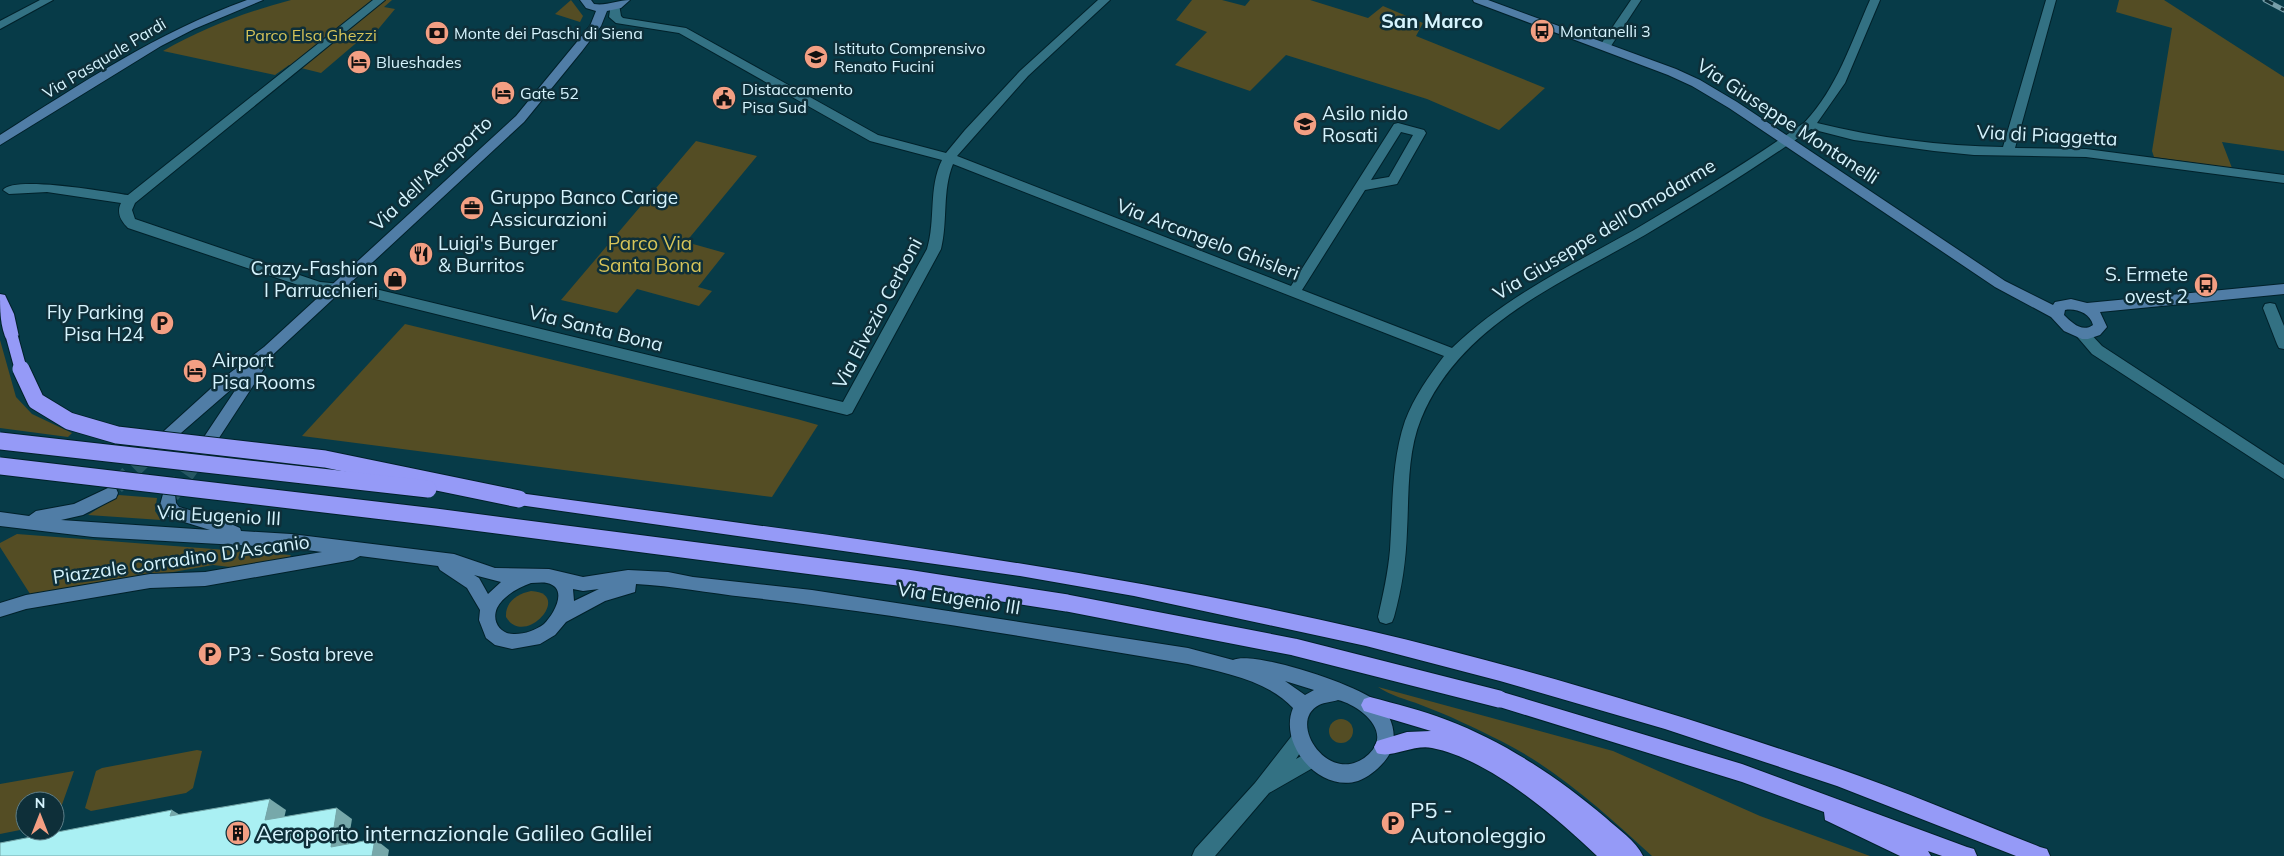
<svg xmlns="http://www.w3.org/2000/svg" width="2284" height="856" viewBox="0 0 2284 856" font-family="Mulish,sans-serif">
<style>
.green{fill:#544d24}
.lines{fill:none;stroke-linecap:round;stroke-linejoin:round}
.secondary-tunnel{stroke:#265763;stroke-width:17;stroke-dasharray:17 8;stroke-linecap:butt}
.street-casing{stroke:#00212a;stroke-width:2}
.secondary-casing{stroke:#00212a;stroke-width:2}
.highway-casing{stroke:#00212a;stroke-width:2}
.street{fill:#337183;fill-rule:evenodd}
.secondary{fill:#507da6;fill-rule:evenodd}
.highway{fill:#959af7;fill-rule:evenodd}
.rail-casing{stroke:#779faa;stroke-width:5}
.rail{stroke:#0e2f39;stroke-width:3;stroke-dasharray:9;stroke-linecap:butt}
.highway-bridge-far1-casing{stroke:#00212a;stroke-width:14;stroke-linecap:butt}
.highway-bridge-casing{stroke:#00212a;stroke-width:19;stroke-linecap:butt}
.highway-bridge-far1{stroke:#959af7;stroke-width:12}
.highway-bridge{stroke:#959af7;stroke-width:17}
.shaded-wall{fill:#77a8aa}
.building{fill:#aaf0f3;stroke:#77a8aa}
.labels{text-anchor:middle;dominant-baseline:central;stroke-width:5;stroke-linejoin:round;paint-order:stroke}
.far-poi-label{font-size:16px;fill:#d6f4fe;stroke:#0e2f39;text-anchor:start}
.far-park-label{font-size:16px;fill:#d6c459;stroke:#0e2f39}
.far-street-label{font-size:16px;fill:#d6f4fe;stroke:#0e2f39}
.poi-label{font-size:19px;fill:#d6f4fe;stroke:#0e2f39;text-anchor:start}
.street-label{font-size:19px;fill:#d6f4fe;stroke:#0e2f39}
.park-label{font-size:19px;fill:#d6c459;stroke:#0e2f39}
.far-district-label{font-size:20px;font-weight:bold;fill:#d6f4fe;stroke:#0e2f39}
.near-poi-label{font-size:22px;fill:#d6f4fe;stroke:#0e2f39;text-anchor:start}
</style>
<rect width="100%" height="100%" fill="#073b48"/>
<g class="green">
<path d="M291,0h101l-8,7 11,2 -25,30 -8,-1 -41,35 -32,-8 -14,10 -112,-24c40,-23 83,-39 128,-51z"/>
<polygon points="571,0 583,16 580,22 555,14"/>
<polygon points="1192,0 1222,0 1245,6 1250,0 1310,0 1368,18 1383,6 1423,23 1416,36 1545,88 1499,130 1427,99 1286,55 1250,91 1175,65 1207,32 1176,20"/>
<polygon points="2119,0 2164,0 2284,77 2284,151 2222,142 2232,168 2154,157 2152,151 2172,28 2116,12"/>
<polygon points="696,141 757,156 686,242 725,253 698,287 712,291 699,306 637,289 617,313 561,300"/>
<polygon points="405,324 797,419 818,425 772,497 302,436"/>
<polygon points="0,340 16,397 32,414 72,433 68,437 0,428"/>
<polygon points="119,495 157,498 155,511 161,520 88,515"/>
<polygon points="17,534 291,555 289,558 239,568 213,565 32,597 0,547 0,543"/>
<path d="M531,591c43,2 -6,58 -25,26 -1,-15 11,-23 25,-26z"/>
<path d="M1378,687l235,64 147,65 110,40h-218c-46,-42 -95,-87 -151,-115 -26,-13 -53,-26 -80,-36 -15,-6 -30,-9 -43,-18z"/>
<circle cx="1341" cy="731" r="12"/>
<polygon points="197,750 202,751 193,788 186,793 91,811 85,808 96,771 102,768"/>
<polygon points="74,771 59,813 55,816 55,801 25,801 25,829 0,834 0,784"/>
</g>
<g class="lines">
<g class="secondary-tunnel">
<polyline points="116,486 169,435"/>
<polyline points="171,495 210,440"/>
</g>
<g class="street-casing">
<g id="street">
<polygon points="40,0 53,0 0,29 0,21"/>
<path d="M373,0h12l-250,203 -3,7 3,9 185,63 43,4 480,116 84,-153c9,-29 1,-61 15,-89l-72,-19 -191,-108 -63,-10 -7,-6 2,-13h8l2,12 2,2 63,10 192,107 68,18 19,-23 55,-59 78,-71h12l-82,76 -71,80 334,130 103,-162 4,-1 26,7 2,3 -29,51 -32,6 -63,100 150,58c53,-51 118,-82 182,-118 58,-34 116,-69 171,-108 32,-34 46,-79 65,-122h10l-35,83 -28,40c61,15 124,23 186,24l43,-147h10l-41,148 71,1 198,26v8l-198,-26 -112,-2 -40,-4 -80,-11 -43,-11c-54,38 -110,73 -166,106 -83,48 -185,89 -224,184 -14,34 -12,75 -14,112 -1,30 -5,57 -13,86l-2,5 -6,2 -6,-2 -2,-5c5,-22 10,-44 12,-67 3,-43 1,-88 15,-129 9,-24 24,-45 39,-65l-491,-192c-11,27 -5,57 -12,85l-89,164 -5,2 -484,-119 -44,-4 -191,-64c-7,-7 -12,-15 -7,-25l-74,-11 -38,2 -6,-4c10,-15 105,2 125,5zM1401,132l12,3 -24,42 -18,3z"/>
<polygon points="1631,0 1641,0 1609,49 1601,49 1599,47"/>
<polygon points="2270,303 2275,304 2284,326 2284,349 2279,348 2277,344 2263,308 2265,304"/>
<polygon points="2081,328 2086,329 2102,346 2284,465 2284,479 2092,354 2074,333 2076,329"/>
<polygon points="1300,731 1306,733 1309,739 1296,759 1312,750 1318,753 1321,759 1318,765 1269,793 1215,856 1192,856 1195,849 1255,783 1294,733"/>
</g>
</g>
<g class="secondary-casing">
<g id="secondary">
<path d="M247,0h16l-69,29 -33,17 -161,99v-10c80,-51 158,-103 247,-135z"/>
<path d="M580,0h11l3,4c13,2 23,-4 36,-4l-9,8 -14,3 -6,15 -19,25 -58,71 -259,240 1,3 -2,4 -49,75 -5,2 -5,-2 -3,-4 40,-60 -68,59 -5,2 -5,-2 -3,-4 3,-4 54,-49 46,-35 252,-231 74,-90 6,-15 -10,-3z"/>
<path d="M1473,0h15l188,69 24,11 37,22 268,179 48,24 2,-3 16,-3 16,4 197,-19v10l-184,18 7,15 -7,8 -12,4h-6l-18,-8 -13,-14 -56,-30 -266,-179 -37,-22 -24,-11 -194,-73zM2065,310c11,-2 25,3 28,15 -11,8 -22,-3 -29,-10z"/>
<path d="M110,487l6,1 2,5 -2,5 -33,17 -22,5 149,10 -42,-13 -8,-12 3,-11 6,-1 6,1 1,9 3,4 38,11 23,10 1,3 50,3 163,20 41,14 54,1 34,8 45,-7 40,2 25,5 119,13 376,58 45,12c21,-10 124,25 143,41 15,12 22,32 15,50 -6,13 -20,25 -33,30 -39,12 -80,-37 -65,-73 -26,-28 -69,-35 -105,-44 -147,-24 -295,-51 -443,-67 -36,-4 -72,-11 -109,-13l-1,8 -30,9 -39,21 -11,13 -15,9 -28,5 -17,-4 -9,-7 -7,-18 1,-10 -13,-22 -27,-18 -2,-4 -78,-10 -7,4 -148,26 -55,2 -124,21 -26,8v-14l26,-8 124,-21 55,-2 117,-20 -31,-4 -198,-11 -93,-11v-14l29,4 7,-5 38,-7zM474,575l27,7 -13,12 -9,-16zM531,583c5,0 11,-1 16,0 22,5 7,31 -3,41 -8,6 -19,10 -29,10 -14,1 -24,-12 -18,-26 6,-12 22,-21 34,-25zM573,589l10,2 16,-2 -25,12zM1285,681l29,9 -9,5zM1338,700c21,5 55,31 31,54 -38,36 -84,-32 -50,-49 6,-3 13,-3 19,-5z"/>
</g>
</g>
<g class="highway-casing">
<g id="highway">
<path d="M0,294l5,1 9,19 5,23 -2,4h-10c-7,-14 -7,-32 -7,-47z"/>
<path d="M519,493c283,39 568,72 847,137 158,37 315,85 468,137 70,24 138,53 206,80l7,2 3,7h-34l-179,-70 -172,-57 -165,-48 -134,-35 -232,-50 -114,-20 -501,-71 -6,-1 -2,-5 2,-5z"/>
<polygon points="1499,691 1742,764 1967,847 1974,849 1977,856 1942,856 1928,851 1931,856 1900,856 1825,820 1824,812 1742,782 1493,705 1490,699 1493,693"/>
<path d="M1370,697c26,7 52,13 77,23 58,22 112,58 159,98 12,11 30,23 37,38h-46c-41,-39 -108,-97 -165,-108 -18,-4 -41,11 -55,5l-3,-6 3,-6 30,-9 24,-1 -67,-20 -3,-6 3,-6z"/>
</g>
</g>
<use href="#street" class="street"/>
<use href="#secondary" class="secondary"/>
<use href="#highway" class="highway"/>
<g class="rail-casing">
<polyline id="rail" points="2265,0 2284,10"/>
</g>
<use href="#rail" class="rail"/>
<g class="highway-bridge-far1-casing">
<polyline id="highway-bridge-far1" points="12,337 21,370"/>
</g>
<g class="highway-bridge-casing">
<g id="highway-bridge">
<polyline points="21,369 36,401 69,421 117,435 325,459 519,499"/>
<polyline points="0,441 428,489"/>
<polyline points="0,466 435,517 906,578 1067,603 1294,647 1499,699"/>
</g>
</g>
<use href="#highway-bridge-far1" class="highway-bridge-far1"/>
<use href="#highway-bridge" class="highway-bridge"/>
</g>
<g class="shaded-wall">
<polygon points="270,799 286,810 281,831 265,820"/>
<polygon points="337,808 352,819 346,856 331,847"/>
<polygon points="172,810 190,821 170,816"/>
<polygon points="375,839 389,850 388,856 372,856"/>
</g>
<polygon class="building" points="270,799 265,820 337,808 331,847 375,839 372,856 0,856 0,843 172,810 170,816"/>
<defs>
<g id="bus-disc" transform="scale(1.25)"><circle r="9.5" fill="#f39f83" stroke="#0e2f39"/><path d="M-5-6H5V4H4V6H2V4H-2V6H-4V4H-5ZM-3.5-4V0h7V-4ZM-3.5 1.2v1.5H-2V1.2ZM2 1.2v1.5H3.5V1.2Z" fill="#111"/></g>
<g id="bank-disc" transform="scale(1.25)"><circle r="9.5" fill="#f39f83" stroke="#0e2f39"/><path d="M-6-4H6V4H-6ZM0-2.3a2.3 2.3 0 1 0 0 4.6a2.3 2.3 0 1 0 0-4.6Z" fill="#111"/></g>
<g id="school-disc" transform="scale(1.25)"><circle r="9.5" fill="#f39f83" stroke="#0e2f39"/><path d="M0-5L7-2L0 1L-7-2ZM-4 1L0 2.5L4 1V4Q0 6-4 4Z" fill="#111"/></g>
<g id="hotel-disc" transform="scale(1.25)"><circle r="9.5" fill="#f39f83" stroke="#0e2f39"/><path d="M-6-4.5h1.5V1H6V5H4.5V3h-9V5H-6ZM-4 0a1.8 1.8 0 1 1 3.6 0ZM.5 0V-2.5h3Q6-2.5 6 0Z" fill="#111"/></g>
<g id="civic-disc" transform="scale(1.25)"><circle r="9.5" fill="#f39f83" stroke="#0e2f39"/><path d="M-.6-6.5H3V-4.5H.6V-3L4-1V1h2V6H-6V1h2V-1L-.6-3ZM-1.2 2.5V6h2.4V2.5Z" fill="#111"/></g>
<g id="office-disc" transform="scale(1.25)"><circle r="9.5" fill="#f39f83" stroke="#0e2f39"/><path d="M-6-3h4V-5.5h4V-3h4V5H-6ZM-1-4.5V-3h2v-1.5ZM-6 0V1H6V0Z" fill="#111"/></g>
<g id="restaurant-disc" transform="scale(1.25)"><circle r="9.5" fill="#f39f83" stroke="#0e2f39"/><path d="M-5-6h1v4h1v-4h1v4h1v-4h1v5L-1.5 .5V6h-2V.5L-5-1ZM5-6V6H3V1.5H1.5Q1.5-4 5-6Z" fill="#111"/></g>
<g id="shop-disc" transform="scale(1.25)"><circle r="9.5" fill="#f39f83" stroke="#0e2f39"/><path d="M-5-2.5h2.3a2.7 3.5 0 0 1 5.4 0H5L5.5 6h-11ZM-1.5-2.5h3a1.5 2.3 0 0 0-3 0Z" fill="#111"/></g>
<g id="parking-disc" transform="scale(1.25)"><circle r="9.5" fill="#f39f83" stroke="#0e2f39"/><path d="M-3.5-5.5H1a3.5 3.5 0 0 1 0 7H-1V5.5H-3.5ZM-1-3.4V-.6H.8a1.4 1.4 0 0 0 0-2.8Z" fill="#111"/></g>
<g id="building-disc" transform="scale(1.25)"><circle r="9.5" fill="#f39f83" stroke="#0e2f39"/><path d="M-4-6H4V6H1V3H-1V6H-4ZM-2.5-4.3h1.7v1.8h-1.7ZM.8-4.3h1.7v1.8H.8ZM-2.5-1h1.7V.8h-1.7ZM.8-1h1.7V.8H.8Z" fill="#111"/></g>
</defs>
<g fill-rule="evenodd">
<use href="#bus-disc" x="1542" y="31"/>
<use href="#bank-disc" x="437" y="33"/>
<use href="#school-disc" x="816" y="57"/>
<use href="#hotel-disc" x="359" y="62"/>
<use href="#hotel-disc" x="503" y="93"/>
<use href="#civic-disc" x="724" y="98"/>
<use href="#school-disc" x="1305" y="124"/>
<use href="#office-disc" x="472" y="208"/>
<use href="#restaurant-disc" x="421" y="254"/>
<use href="#shop-disc" x="395" y="279"/>
<use href="#bus-disc" x="2206" y="285"/>
<use href="#parking-disc" x="162" y="323"/>
<use href="#hotel-disc" x="195" y="371"/>
<use href="#parking-disc" x="210" y="654"/>
<use href="#parking-disc" x="1393" y="823"/>
<use href="#building-disc" x="238" y="833"/>
</g>
<g class="labels">
<g class="far-poi-label">
<text x="1560" y="31">Montanelli 3</text>
<text x="454" y="33">Monte dei Paschi di Siena</text>
<text x="834" y="48">Istituto Comprensivo<tspan x="834" dy="18">Renato Fucini</tspan></text>
<text x="376" y="62">Blueshades</text>
<text x="742" y="89">Distaccamento<tspan x="742" dy="18">Pisa Sud</tspan></text>
<text x="520" y="93">Gate 52</text>
</g>
<g class="far-park-label">
<text x="311" y="35">Parco Elsa Ghezzi</text>
</g>
<g class="far-street-label">
<text transform="translate(104 58) rotate(-31)">Via Pasquale Pardi</text>
</g>
<g class="poi-label">
<text x="1322" y="113">Asilo nido<tspan x="1322" dy="22">Rosati</tspan></text>
<text x="490" y="197">Gruppo Banco Carige<tspan x="490" dy="22">Assicurazioni</tspan></text>
<text x="438" y="243">Luigi's Burger<tspan x="438" dy="22">&amp; Burritos</tspan></text>
<text x="378" y="268" text-anchor="end">Crazy-Fashion<tspan x="378" dy="22">I Parrucchieri</tspan></text>
<text x="2188" y="274" text-anchor="end">S. Ermete<tspan x="2188" dy="22">ovest 2</tspan></text>
<text x="144" y="312" text-anchor="end">Fly Parking<tspan x="144" dy="22">Pisa H24</tspan></text>
<text x="212" y="360">Airport<tspan x="212" dy="22">Pisa Rooms</tspan></text>
<text x="228" y="654">P3 - Sosta breve</text>
</g>
<g class="street-label">
<text transform="translate(1788 121) rotate(33)">Via Giuseppe Montanelli</text>
<text transform="translate(2047 135) rotate(3)">Via di Piaggetta</text>
<text transform="translate(431 173) rotate(-43)">Via dell'Aeroporto</text>
<text transform="translate(1604 229) rotate(-31)">Via Giuseppe dell'Omodarme</text>
<text transform="translate(1208 239) rotate(21)">Via Arcangelo Ghisleri</text>
<text transform="translate(877 313) rotate(-62)">Via Elvezio Cerboni</text>
<text transform="translate(596 328) rotate(14)">Via Santa Bona</text>
<text transform="translate(219 515) rotate(3)">Via Eugenio III</text>
<text transform="translate(181 559) rotate(-8)">Piazzale Corradino D'Ascanio</text>
<text transform="translate(959 598) rotate(9)">Via Eugenio III</text>
</g>
<g class="park-label">
<text x="650" y="243">Parco Via<tspan x="650" dy="22">Santa Bona</tspan></text>
</g>
<g class="far-district-label">
<text x="1432" y="20">San Marco</text>
</g>
<g class="near-poi-label">
<text x="1410" y="810">P5 -<tspan x="1410" dy="25">Autonoleggio</tspan></text>
<text x="256" y="833">Aeroporto internazionale Galileo Galilei</text>
</g>
</g>
<g transform="translate(40 816)"><circle r="24" fill="#0e2f39" stroke="#5e7e88"/>
<path d="M0-4L9 19L0 12L-9 19Z" fill="#f39f83"/>
<text y="-8" font-size="14" font-weight="bold" text-anchor="middle" fill="#d6f4fe">N</text>
</g>
</svg>
